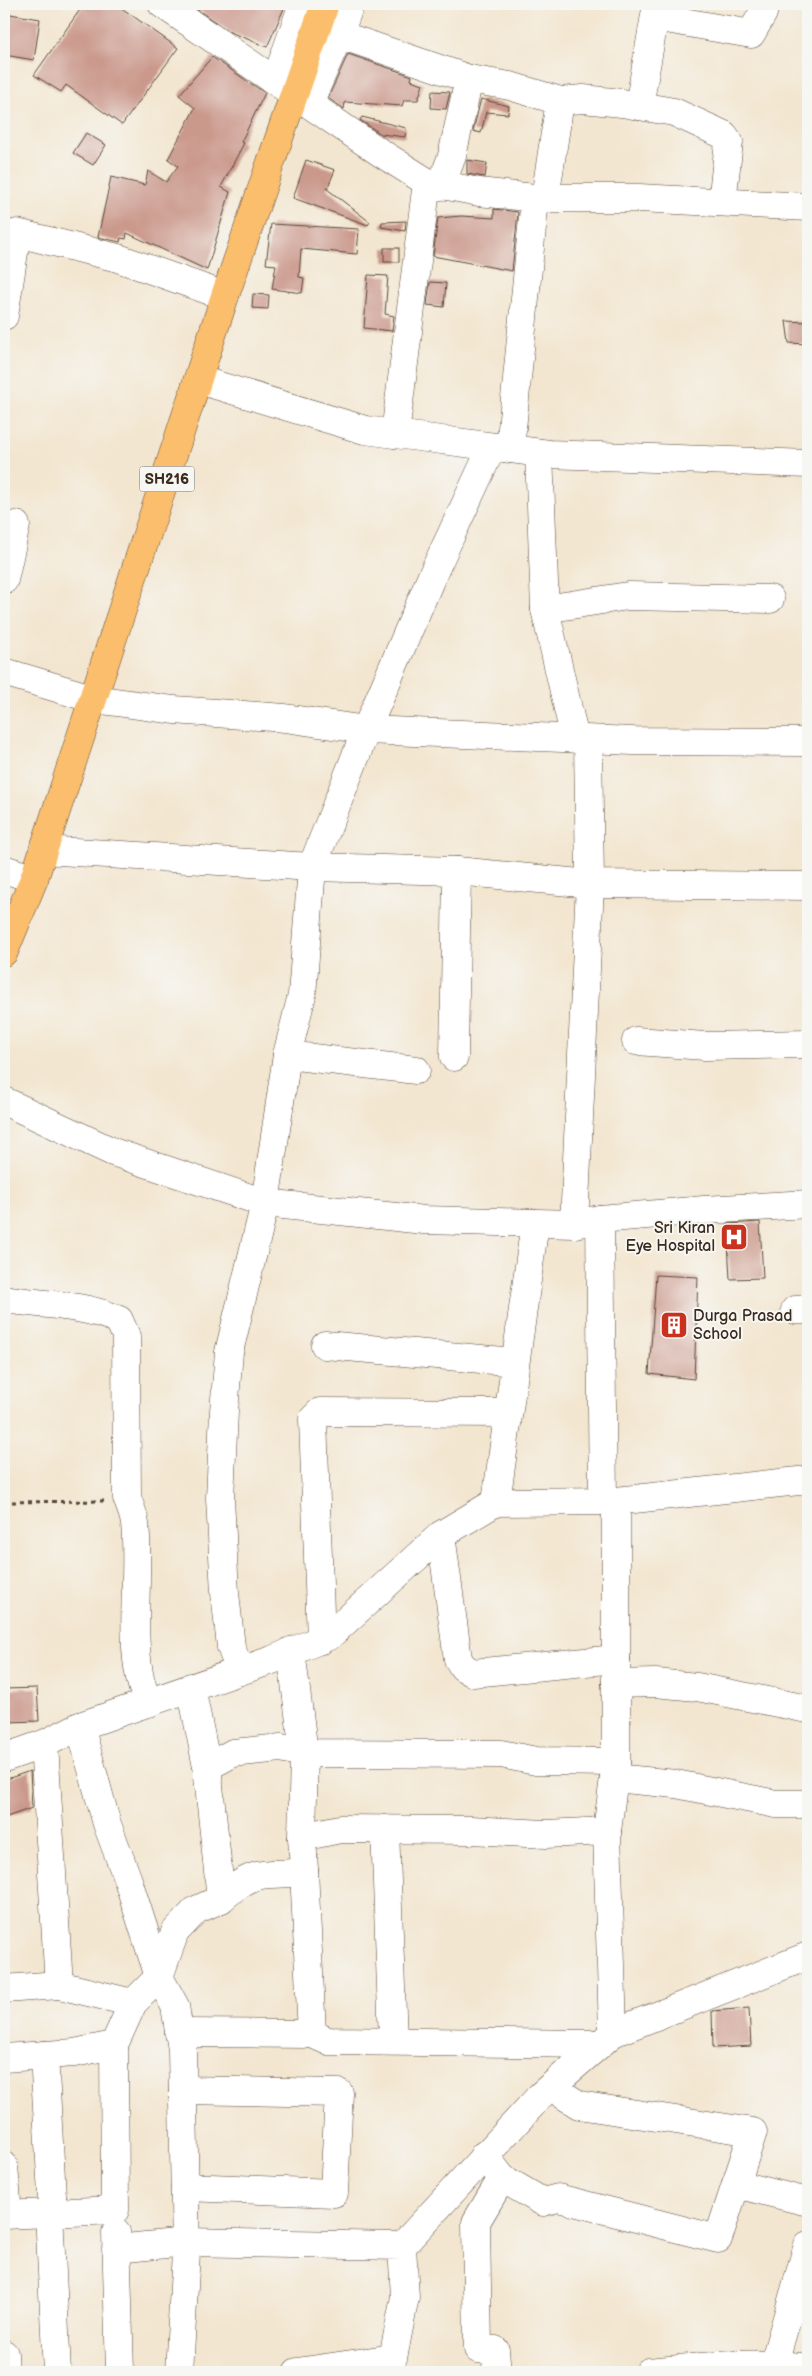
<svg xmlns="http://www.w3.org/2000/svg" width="812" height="2376" viewBox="0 0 812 2376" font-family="'Balsamiq Sans',sans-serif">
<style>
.building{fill:#cb998c}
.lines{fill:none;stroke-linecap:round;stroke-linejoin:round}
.minor-casing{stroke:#574639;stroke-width:29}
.major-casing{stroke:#574639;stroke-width:29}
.path{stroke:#574639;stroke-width:3;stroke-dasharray:4 4;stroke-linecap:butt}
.minor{stroke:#fff;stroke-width:28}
.major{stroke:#fabe6d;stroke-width:28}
.labels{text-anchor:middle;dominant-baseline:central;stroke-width:4;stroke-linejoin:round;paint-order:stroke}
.shield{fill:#f6f6f2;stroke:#73675e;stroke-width:1}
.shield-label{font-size:15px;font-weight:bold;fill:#3b2a1e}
.poi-label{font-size:16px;fill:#3b2a1e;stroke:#f6f6f2;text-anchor:end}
</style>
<rect width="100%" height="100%" fill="#f6f6f2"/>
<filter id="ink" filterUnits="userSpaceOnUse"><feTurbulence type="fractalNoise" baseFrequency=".02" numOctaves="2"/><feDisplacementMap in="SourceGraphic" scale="10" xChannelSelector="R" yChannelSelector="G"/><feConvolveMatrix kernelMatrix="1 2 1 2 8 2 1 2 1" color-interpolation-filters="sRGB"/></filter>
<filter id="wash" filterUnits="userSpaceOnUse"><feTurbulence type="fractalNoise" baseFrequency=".0096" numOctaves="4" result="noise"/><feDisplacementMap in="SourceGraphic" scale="20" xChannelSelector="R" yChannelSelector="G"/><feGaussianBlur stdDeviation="1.12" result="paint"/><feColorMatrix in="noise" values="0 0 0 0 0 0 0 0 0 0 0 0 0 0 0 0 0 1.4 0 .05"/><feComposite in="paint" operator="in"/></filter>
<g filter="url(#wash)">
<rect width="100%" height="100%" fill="#f3e6d0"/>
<g id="blocks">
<g class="building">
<polygon points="84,4 116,4 178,48 122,125 66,85 61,92 34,75"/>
<polygon points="189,4 286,4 267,47 230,32"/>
<polygon points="4,13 40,19 34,60 4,55"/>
<polygon points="348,54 412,76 411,80 423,84 418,100 404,100 402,106 345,102 344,109 328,98"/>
<polygon points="212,57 265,93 241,142 244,143 221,187 230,192 207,270 127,233 126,239 121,238 120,242 98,237 111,177 145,185 148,171 166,182 178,166 168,159 195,108 179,95"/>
<polygon points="432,91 450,92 446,109 431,108"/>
<polygon points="481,99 509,106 508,114 486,112 481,133 473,131"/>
<polygon points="362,117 406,128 405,137 381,134 360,120"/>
<polygon points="86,133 106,145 93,165 73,153"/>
<polygon points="306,160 335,170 327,189 370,222 368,225 293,198"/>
<polygon points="467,160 487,163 485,177 467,174"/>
<polygon points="494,209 518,212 512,271 433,256 438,218 461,216 494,218"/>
<polygon points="406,221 405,231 381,227 382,222"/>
<polygon points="271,224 359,229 357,254 301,249 299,277 304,278 302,293 272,289 276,265 266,264"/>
<rect x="384" y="248" width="15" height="14"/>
<polygon points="368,275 388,276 385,314 394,316 392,331 364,328"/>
<polygon points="430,282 446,283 444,307 427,305"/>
<polygon points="253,294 269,295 268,309 252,308"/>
<polygon points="786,321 808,322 808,344 789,343"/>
<polygon points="760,1222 763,1278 730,1279 727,1224"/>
<polygon points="656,1275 698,1277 694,1379 649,1374"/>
<polygon points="37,1688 39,1721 6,1722 5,1689"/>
<polygon points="30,1771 32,1808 4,1818 4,1780"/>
<polygon points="749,2008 751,2046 713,2048 712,2011"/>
</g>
</g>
</g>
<g filter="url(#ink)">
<use href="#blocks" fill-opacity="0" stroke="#574639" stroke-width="1"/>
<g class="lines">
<g class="minor-casing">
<g id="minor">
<polyline points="162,4 381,153 427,182 479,192 535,198 639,198 808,207"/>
<polyline points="655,17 751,34 763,13 765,4"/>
<polyline points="317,27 469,79 510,86 560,101 545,198"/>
<polyline points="276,80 303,4"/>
<polyline points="560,101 583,99 622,103 674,112 724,135 729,142 722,202"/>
<polyline points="309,103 339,35 350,4"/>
<polyline points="639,106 657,4"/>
<polyline points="441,186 452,156 469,79"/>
<polyline points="4,316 17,233 118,258 225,296"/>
<polyline points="199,380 365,430 395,434 549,454 808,464"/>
<polyline points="395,434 427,182"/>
<polyline points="510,449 535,198"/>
<polyline points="539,453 545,609 575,739"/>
<polyline points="4,580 16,525"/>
<polyline points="545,609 628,596 770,599"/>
<polyline points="4,672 94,699 174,710 285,718 366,730 633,741 808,742"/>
<polyline points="43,850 312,867 457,871 590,884 808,886"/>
<polyline points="4,869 34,879"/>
<polyline points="636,1041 705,1046 808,1044"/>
<polyline points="287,1055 416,1070"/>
<polyline points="454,1057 457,871"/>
<polyline points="4,1101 113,1152 265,1203 424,1220 574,1224 600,1219 704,1210 808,1204"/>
<polyline points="600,1219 603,1501"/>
<polyline points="574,1224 590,884 588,740"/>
<path d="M4,1299c38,6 80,5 115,21l7,16 1,162c3,8 7,17 8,26 6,50 -10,135 14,179"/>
<polyline points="795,1310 808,1310"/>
<polyline points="325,1345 515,1362"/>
<polyline points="496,1502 535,1223"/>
<polyline points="441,1535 458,1659 463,1667 473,1673 616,1659"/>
<polyline points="321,1640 313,1419 320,1412 508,1413"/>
<polyline points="291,1651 304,1753 302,1837"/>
<polyline points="240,1671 231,1647 225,1593 220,1498 224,1411 229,1352 265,1203 287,1055 302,995 312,867 366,730 431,578 492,447"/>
<polyline points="616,1684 655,1683 697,1687 808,1709"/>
<polyline points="80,1726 107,1824 128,1880 159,1977 175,2006 182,2050 186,2252 179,2372"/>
<polyline points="44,1744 59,1985"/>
<polyline points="4,1758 44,1744 80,1726 272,1660 329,1636 441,1535 496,1502 616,1501 808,1480"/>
<polyline points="207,1767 233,1753 281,1748 304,1753 501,1754 536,1761 616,1762 616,1501"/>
<polyline points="614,1778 676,1784 776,1804 808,1804"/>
<polyline points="385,1829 393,2040"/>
<polyline points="607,1831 613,2033"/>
<path d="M221,1899c12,-10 21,-19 36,-23 16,-4 31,0 47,-6l-2,-33 38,-8 131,1 75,4 61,-3 9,-69"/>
<polyline points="4,1989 59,1985 133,2003"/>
<polyline points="179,2033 312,2034 304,1870"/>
<polyline points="312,2034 328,2041 600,2044"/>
<polyline points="114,2045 133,2003 159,1977 175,1932 196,1910 221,1899 207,1767 191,1687"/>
<polyline points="44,2055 53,2213"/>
<polyline points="4,2058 74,2053 114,2045 115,2210 4,2215"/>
<polyline points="551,2087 579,2105 753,2132 736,2184 808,2202"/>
<polyline points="183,2090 339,2093 334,2193 185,2187"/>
<polyline points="484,2155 502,2178 543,2202 558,2198 718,2239 736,2184"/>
<polyline points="4,2166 8,2214"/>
<polyline points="49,2213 57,2372"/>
<polyline points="116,2232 120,2372"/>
<polyline points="402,2246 541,2095 613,2033 808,1956"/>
<polyline points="116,2249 186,2242 402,2246 405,2297 393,2358 297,2372"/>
<polyline points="4,2354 5,2372"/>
<polyline points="774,2363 808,2245"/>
<polyline points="497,2372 495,2350 478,2349 476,2222 502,2178"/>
<path d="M649,2372c53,-6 106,-11 159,-4"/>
</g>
</g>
<g class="major-casing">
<polyline id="major" points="4,952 34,879 225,296 325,4"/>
</g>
<polyline class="path" points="4,1502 106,1501"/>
<use href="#minor" class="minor"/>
<use href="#major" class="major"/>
</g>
</g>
<defs>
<g id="hospital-square" transform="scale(1.4375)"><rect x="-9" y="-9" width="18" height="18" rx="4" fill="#c8321e" stroke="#f6f6f2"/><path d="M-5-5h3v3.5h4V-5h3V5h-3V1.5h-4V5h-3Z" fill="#fff"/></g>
<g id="building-square" transform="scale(1.4375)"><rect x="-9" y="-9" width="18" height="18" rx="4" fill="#c8321e" stroke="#f6f6f2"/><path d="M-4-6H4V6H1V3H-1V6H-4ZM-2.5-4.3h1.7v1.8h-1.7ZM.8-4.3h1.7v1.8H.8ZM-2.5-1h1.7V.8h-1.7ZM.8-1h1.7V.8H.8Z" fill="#fff"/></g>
</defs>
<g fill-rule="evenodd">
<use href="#hospital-square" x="734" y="1237"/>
<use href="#building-square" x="674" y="1325"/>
</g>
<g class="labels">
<rect class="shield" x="139.5" y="466.5" width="55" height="25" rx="4"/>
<g class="shield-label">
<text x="167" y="479">SH216</text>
</g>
<g class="poi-label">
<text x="715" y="1228">Sri Kiran<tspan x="715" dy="18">Eye Hospital</tspan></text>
<text x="693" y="1316" text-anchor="start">Durga Prasad<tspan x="693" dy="18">School</tspan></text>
</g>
</g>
<rect width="812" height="2376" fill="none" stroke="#f6f6f2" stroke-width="20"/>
</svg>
